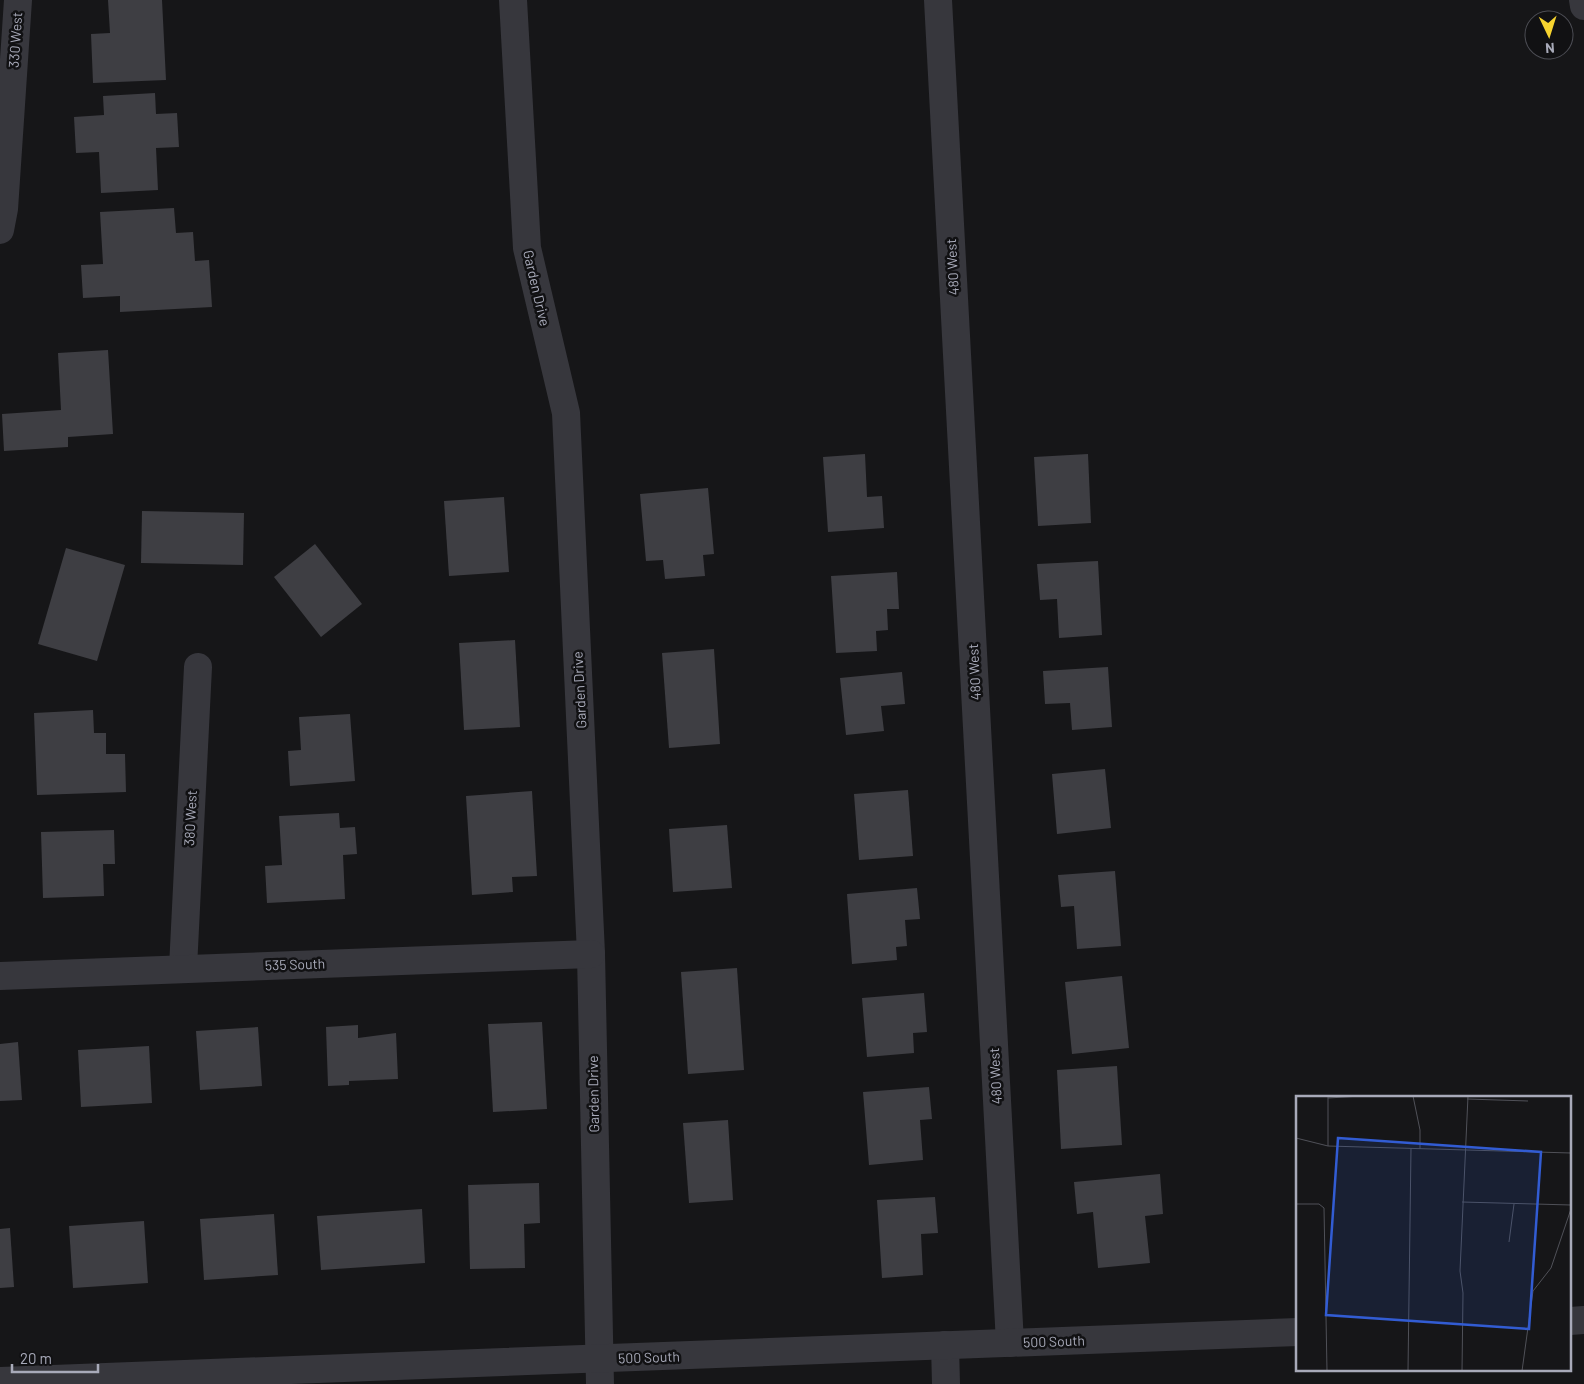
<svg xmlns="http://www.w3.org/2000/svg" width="1584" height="1384" viewBox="0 0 1584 1384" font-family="Barlow,sans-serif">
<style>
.building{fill:#3e3e43}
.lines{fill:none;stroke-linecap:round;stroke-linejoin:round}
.minor{stroke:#37373d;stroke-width:28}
.labels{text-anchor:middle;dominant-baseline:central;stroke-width:5;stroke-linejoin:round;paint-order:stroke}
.street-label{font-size:14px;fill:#a8aab9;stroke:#111113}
.inset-road{fill:none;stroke:#505158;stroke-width:1}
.view{fill:#325cd3;fill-opacity:0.15;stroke:#325cd3;stroke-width:2.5}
.inset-edge{fill:none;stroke:#a8aab9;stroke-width:2.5}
</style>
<rect width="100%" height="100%" fill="#161618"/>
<g class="building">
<polygon points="108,0 162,0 166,80 93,83 91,34 110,33"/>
<polygon points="155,93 156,114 177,113 179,147 156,148 158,190 101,193 99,152 76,153 74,117 104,115 103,96"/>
<polygon points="174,208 176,233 193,232 195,261 209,260 212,307 120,312 120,296 83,298 81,265 103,264 100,212"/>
<polygon points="108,350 113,434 68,437 68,447 4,451 2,414 61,410 58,353"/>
<polygon points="865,454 867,497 882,496 884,528 828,532 823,457"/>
<polygon points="1088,454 1091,523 1038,526 1034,457"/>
<polygon points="708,488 714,554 703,555 705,576 665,579 663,560 646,561 640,494"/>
<polygon points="504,497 509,572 449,576 444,501"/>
<polygon points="142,511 244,513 243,565 141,563"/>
<polygon points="315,544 362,604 321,637 274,577"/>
<polygon points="66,548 125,565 97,661 38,644"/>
<polygon points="1098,561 1102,635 1059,638 1057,599 1040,600 1037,564"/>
<polygon points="897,572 899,609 887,609 888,630 876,631 877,651 836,653 831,576"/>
<polygon points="515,640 520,727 464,730 459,643"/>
<polygon points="714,649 720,744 669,748 662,653"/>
<polygon points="1108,667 1112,727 1072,730 1070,703 1045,704 1043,671"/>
<polygon points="902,672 905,704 881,706 884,731 846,735 840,678"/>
<polygon points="93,710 94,733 106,733 106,754 125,754 126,792 37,795 34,713"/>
<polygon points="350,714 355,781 290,786 288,751 301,750 299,717"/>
<polygon points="1105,769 1111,828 1057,834 1052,774"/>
<polygon points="908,790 913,856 859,860 854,794"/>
<polygon points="532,791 537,876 512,877 513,892 472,895 466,796"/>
<polygon points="339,813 340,828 355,827 357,854 343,855 345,899 267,903 265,866 282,865 279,816"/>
<polygon points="727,825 732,888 673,892 669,829"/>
<polygon points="114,830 115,864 103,864 104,896 43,898 41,832"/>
<polygon points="1115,871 1121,946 1077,949 1074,906 1061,907 1058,875"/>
<polygon points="917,888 920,919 905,920 907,946 896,947 897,960 852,964 847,894"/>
<polygon points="737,968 744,1070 688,1074 681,972"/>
<polygon points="1122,976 1129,1048 1072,1054 1065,982"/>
<polygon points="924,993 927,1032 913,1033 914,1053 867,1057 862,998"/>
<polygon points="542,1022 547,1109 493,1112 488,1024"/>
<polygon points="358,1025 358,1038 396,1033 398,1079 349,1081 349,1085 328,1086 326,1027"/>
<polygon points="258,1027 262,1086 200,1090 196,1031"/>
<polygon points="18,1042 22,1100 0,1101 0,1044"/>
<polygon points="149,1046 152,1103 81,1107 78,1050"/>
<polygon points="1117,1066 1122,1145 1061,1149 1057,1070"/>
<polygon points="929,1087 932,1119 920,1120 923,1160 869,1165 863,1092"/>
<polygon points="728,1120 733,1200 689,1203 683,1123"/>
<polygon points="1160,1174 1163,1214 1145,1216 1150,1263 1098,1268 1093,1212 1077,1214 1074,1182"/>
<polygon points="539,1183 540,1223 524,1224 525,1268 470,1269 468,1185"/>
<polygon points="935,1197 938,1233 921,1234 923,1275 882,1278 877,1200"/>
<polygon points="422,1209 425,1263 321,1270 317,1216"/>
<polygon points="274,1214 278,1275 204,1280 200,1219"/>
<polygon points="144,1221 148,1283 73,1288 69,1226"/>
<polygon points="10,1228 14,1287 0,1288 0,1229"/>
</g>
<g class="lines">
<g class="minor">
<polyline points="513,0 527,248 566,413 591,954 600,1384"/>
<polyline points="938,0 1010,1343"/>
<polyline points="1583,0 1584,6"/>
<polyline points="0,230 4,209 18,0"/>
<polyline points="183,968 198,667"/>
<polyline points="0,976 591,954"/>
<polyline points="1570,1321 1584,1320"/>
<polyline points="945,1345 946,1384"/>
<polyline points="0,1381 1298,1332"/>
</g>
</g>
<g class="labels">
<g class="street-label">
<text transform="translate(15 40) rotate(-86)">330 West</text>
<text transform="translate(952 267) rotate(-93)">480 West</text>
<text transform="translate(537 288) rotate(77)">Garden Drive</text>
<text transform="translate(974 672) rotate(-93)">480 West</text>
<text transform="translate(579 690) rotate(-93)">Garden Drive</text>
<text transform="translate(190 818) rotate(-87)">380 West</text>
<text transform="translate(295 964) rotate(-2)">535 South</text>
<text transform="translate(995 1076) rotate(-93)">480 West</text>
<text transform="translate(593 1094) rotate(-91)">Garden Drive</text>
<text transform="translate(1054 1341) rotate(-2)">500 South</text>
<text transform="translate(649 1357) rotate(-2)">500 South</text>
</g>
</g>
<g transform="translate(1296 1096)">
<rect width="275" height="275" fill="#161618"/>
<path class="inset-road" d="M117,0l7,34v19M32,2l33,-2M171,3l61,2M0,42l32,8 243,7M32,50v-50M166,106l109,3M0,108h23l5,4 3,163M213,146l5,-38M112,275l3,-223M166,275l1,-78 -3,-22 8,-175M226,275l11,-80 18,-23 20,-59"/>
<path class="view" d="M42,42l203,14 -12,177 -203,-14z"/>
<rect width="275" height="275" class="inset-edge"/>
</g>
<g transform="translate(1549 35) rotate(176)"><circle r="24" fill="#111113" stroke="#4d4e55"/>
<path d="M0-4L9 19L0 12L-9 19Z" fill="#f7d42f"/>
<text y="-8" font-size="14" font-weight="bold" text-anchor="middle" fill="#a8aab9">N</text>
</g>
<path d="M12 1364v8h86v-8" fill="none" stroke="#a8aab9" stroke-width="2.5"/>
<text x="20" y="1364" font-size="15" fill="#a8aab9" stroke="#111113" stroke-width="4" paint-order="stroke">20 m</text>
</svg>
